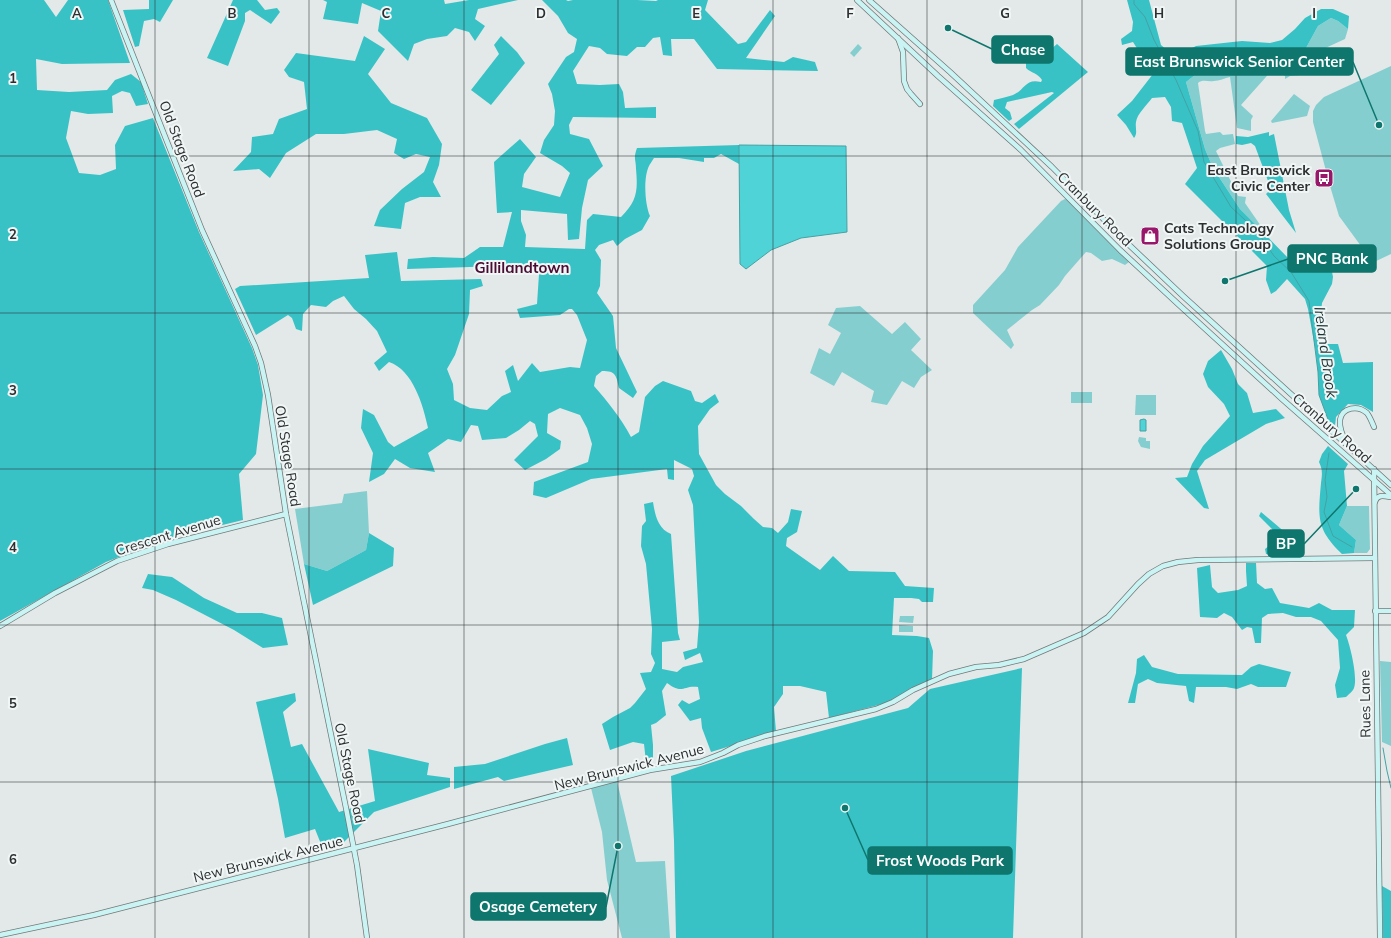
<svg xmlns="http://www.w3.org/2000/svg" width="1391" height="938" viewBox="0 0 1391 938" font-family="Mulish,sans-serif">
<style>
.green{fill:#85ced0}
.forest{fill:#39c2c5}
.water{fill:#4fd3d6;stroke:#44a2a4}
.lines{fill:none;stroke-linecap:round;stroke-linejoin:round}
.stream{stroke:#44a2a4;stroke-width:1}
.secondary-casing{stroke:#737878;stroke-width:6}
.secondary{stroke:#caf4f4;stroke-width:4.5}
.grid{fill:none;stroke:#2c2e2f;stroke-width:1;stroke-opacity:0.55}
.labels{text-anchor:middle;dominant-baseline:central;stroke-width:4;stroke-linejoin:round;paint-order:stroke}
.street-label{font-size:14px;fill:#2c2e2f;stroke:#f0f6f6}
.poi-label{font-size:14px;font-weight:bold;fill:#2c2e2f;stroke:#f0f6f6;text-anchor:end}
.neighbourhood-label{font-size:15px;font-weight:bold;fill:#4a0c32;stroke:#f0f6f6}
.water-label{font-size:15px;font-style:italic;fill:#1b3232;stroke:#f0f6f6}
.grid-label{font-size:13px;text-anchor:middle;font-weight:bold;fill:#2c2e2f;stroke:#f0f6f6;stroke-width:4;stroke-linejoin:round;paint-order:stroke}
.leader{fill:none;stroke:#0f766e;stroke-width:1.5}
.callout-dot{fill:#0f766e;stroke:#f0f6f6;stroke-width:1.5}
.callout{fill:#0f766e;stroke:#0f766e;stroke-width:1.5}
.callout-label{font-size:15px;text-anchor:middle;font-weight:bold;fill:#fff}
</style>
<rect width="100%" height="100%" fill="#e3e9e9"/>
<g class="green">
<path d="M1331,18l7,3 10,8 -3,10 -50,23 5,13 -10,1 -5,3v-3l-11,-8 -33,37 12,11 -2,4v11l-14,-3 -7,-51c-5,1 -11,4 -16,4 -7,1 -11,-2 -16,2l7,48 1,3 14,-2 3,3 10,-1 2,10 -15,4 -4,3 22,45 8,1 -1,6 29,42 -34,-36 -27,-41 -8,-19 -19,-67 9,-7 15,-8 34,-5 32,-1 30,-13 12,-22z"/>
<polygon points="858,44 862,48 854,57 850,53"/>
<polygon points="1391,66 1391,254 1372,263 1369,257 1339,216 1330,186 1313,122 1313,111 1316,105 1324,97"/>
<polygon points="1294,94 1310,106 1307,116 1272,123 1271,121"/>
<polygon points="1065,199 1070,201 1129,262 1125,265 1112,259 1102,261 1091,253 1086,252 1065,276 1059,285 1040,305 1032,310 1007,330 1014,345 1011,349 973,313 973,305 1005,270 1018,247 1061,201"/>
<polygon points="860,306 892,334 905,322 921,339 911,350 932,370 921,377 914,388 902,381 887,405 871,402 874,391 842,372 834,386 810,373 819,348 830,354 841,333 828,325 836,308"/>
<rect x="1071" y="392" width="21" height="11"/>
<polygon points="1136,395 1156,395 1156,415 1135,415"/>
<polygon points="1139,437 1146,438 1146,441 1150,441 1150,449 1141,447 1138,441"/>
<polygon points="367,491 369,533 366,550 327,571 304,564 295,509 342,503 344,494"/>
<polygon points="1347,506 1369,506 1370,549 1367,553 1354,553 1356,540 1339,525"/>
<polygon points="900,616 914,616 913,623 899,622"/>
<polygon points="899,625 913,626 913,632 899,632"/>
<polygon points="1380,661 1391,662 1391,746 1382,742"/>
<polygon points="617,781 636,862 665,861 670,938 622,938 607,880 602,832 591,788"/>
</g>
<g class="forest">
<polygon points="0,0 44,0 56,17 68,0 108,0 130,63 62,64 36,59 37,90 69,92 107,90 115,80 131,74 141,82 148,104 136,106 130,93 122,91 112,96 113,113 88,114 71,111 66,138 79,173 100,175 116,169 115,145 125,126 153,118 199,232 252,348 258,365 263,395 256,454 239,474 243,520 165,539 106,562 0,621"/>
<polygon points="149,0 173,0 160,22 154,19 144,21 139,46 135,47 123,10 149,9"/>
<polygon points="233,0 257,0 265,10 277,8 280,12 271,24 250,10 245,13 245,21 228,66 207,58"/>
<polygon points="323,0 444,0 445,4 469,0 518,0 478,9 475,19 485,26 475,41 469,32 455,28 447,36 427,39 414,44 408,61 378,31 381,11 362,3 358,24 323,19 327,2"/>
<path d="M542,0h24l2,1 5,-1h64l19,1 2,-1h50l-3,10 33,34 8,-2 24,-32 5,6 -29,42 38,4 9,-5 22,5 3,9 -101,-2 -23,-30h-23l1,17 -9,-1 -3,-18 -7,1 -8,9h-8l-10,9 -20,-2 -7,-6 -11,-2 -16,25 4,13 23,1 19,-1 4,8 2,16 31,-1v11l-83,-1 -4,8 1,9 19,5 14,27 -15,14 -6,28 -3,31 -11,1 -1,-26 -46,-4v11l5,14 -1,12 60,2 2,-29 6,-6 28,3c16,-16 17,-26 15,-48 0,-10 -3,-10 1,-21l102,-3v19l-18,-10 -7,4h-10v4l-25,-4h-25c-2,3 -4,6 -5,8 -6,12 -4,39 1,50l-8,14 -17,9 -8,7 -4,-6 -14,5 -4,5 6,10 -1,26 -3,7 16,23 3,32 21,44 -4,6 -14,-10c-3,-13 -3,-17 -17,-17l-6,5 -2,10c14,16 27,32 37,51l8,-5 6,-35 10,-11 8,-5 28,10 4,10 7,2 13,-9 4,8 -9,7 -12,17 1,28 17,31 9,9 16,12 13,13 9,8 9,1 6,5 10,-11 3,-13 11,2 -5,21 -10,6 -1,8 34,24 13,-14 16,15 46,1 10,14 29,2 -1,14h-11l-3,-3 -8,-1h-17l-2,37 25,1 12,2 4,13 -1,29 -46,23 -57,15 -3,-26 -26,-6h-17v8l-9,13 2,25 -65,20 -9,-24 -1,-10 -11,3 -12,-16 4,-5 7,4 11,-5 -2,-12c-15,-2 -15,8 -31,-4l-5,8 4,24 -10,8 -5,2 2,20v15l-7,2 -2,-18 -11,-2 -23,8 -8,-26 11,-7 17,-9 5,-5 11,-14 -6,-16 11,-1 4,-9 -4,-9 1,-25 -6,-65 -5,-18 1,-20 4,-5 -2,-17 9,-2c2,13 5,27 18,32l7,99 2,7 -18,2v27l15,3 6,-5 20,-5 -3,-9 -15,7 -2,-8 14,-4 2,-26 -6,-117 -5,-15 6,-14 -2,-7 -18,-9v20l-6,-1 -1,-10 -76,10 -45,19 -13,-3 1,-13 54,-20 4,-18 -5,-16 -7,-13 -20,-7 -12,6 -1,19 14,8 -1,8 -14,10 -21,11 -11,-10 24,-24 -3,-12 -5,-3 -11,9 -13,8 -24,2 -4,-14 -7,-1 -10,17 -13,-3 -20,14 7,19 -25,-4 -15,-9 -11,15 -15,8 4,-29 -12,-25 2,-19 11,6 14,27 6,5 34,-19c-5,-23 -15,-58 -39,-66l-10,9 -5,-8 13,-11 -10,-21 -11,-12 -12,-10 -10,-13 -11,5 -7,6 -15,-2 -8,9 -1,17 -6,-2 -4,-11 -4,-3 -32,20 -21,-46 5,-3 129,-8 -4,-23 32,-3 4,29 80,-2 2,7 -13,4 -1,24 -14,41 -8,14 6,15 1,16 16,8 17,2 15,-14 9,-4 -6,-21 8,-6 5,16 14,-18 8,9 30,-5 10,1 7,-28 -10,-25 -5,-6h-3l-9,6 -40,3 -3,-9 20,-5 2,-30 -37,-8 -95,3 1,-10 25,-2 31,1 16,-11h23l9,-35 -15,1 -3,-51 26,-23 16,18 -12,17 -2,13 38,10 10,-24 -8,-7 -22,-13 4,-13 10,-15 1,-14 -3,-17 -4,-10 18,-27 8,-5 3,-13 -9,-6 -10,-17z"/>
<path d="M1127,0h22l12,45 14,12 21,-11 46,-5 28,2 12,-3 13,-11 10,-11 16,-9h12l16,7 -1,13 -10,-8 -7,-3 -13,8 -12,22 -14,7 -16,6h-9l-3,10 -13,-2 -1,-6 -6,-1 -7,8 -20,3 -7,-6 -15,8 -9,7 19,67 8,19 27,41 51,52h39l3,16 -1,7 -10,19 -4,41h20l5,19 30,-1v50l-12,-7 -13,-1 -12,13 -1,9 -6,-4 -10,-27 -1,-23 -3,-25 -7,-38 -3,-10 -18,-20 -11,12 -5,3 -5,-14 1,-14 -82,-82 12,-16 -15,-45 -10,-2 -1,-14 -6,-10 -13,1c-5,7 -15,16 -16,24 -1,6 2,11 -2,16l-8,-13 -9,-10 15,-14 21,-27 -20,-32 -11,3 -1,-6 11,-8 1,-9z"/>
<polygon points="364,36 385,49 368,74 391,103 427,118 442,144 439,165 433,182 441,197 420,197 405,203 401,229 374,226 380,210 402,189 424,172 430,157 416,154 404,159 394,153 397,139 377,130 344,134 316,134 286,153 270,178 259,169 233,171 251,152 252,137 273,134 279,119 307,109 304,82 289,77 284,70 296,53 355,61"/>
<polygon points="501,36 517,52 525,63 491,105 471,90 499,54 494,45"/>
<path d="M1057,44l31,28 -69,57 -5,-5 40,-31 -2,-1 -45,10 -2,6 5,4 2,7 -3,2 -16,-15 1,-6c7,-2 14,-3 19,-5 12,-5 12,-17 28,-13l1,-2c-4,-7 -11,-7 -16,-12v-5l2,-1 9,-1z"/>
<polygon points="1269,132 1269,136 1274,134 1289,210 1296,233 1266,194 1271,189 1255,146 1251,143 1242,145 1236,144 1236,136 1248,137"/>
<polygon points="1221,350 1232,369 1238,384 1247,393 1253,413 1276,409 1285,418 1266,424 1205,460 1197,471 1209,509 1204,508 1175,478 1187,477 1192,464 1203,446 1230,416 1224,404 1208,387 1203,374 1208,361"/>
<path d="M1328,446l20,18 -4,7 3,35 -8,19 17,15 -2,13 -12,1c-26,-25 -24,-37 -21,-71 1,-8 2,-13 -2,-21l3,-8z"/>
<polygon points="1261,512 1287,534 1285,556 1266,554 1265,549 1274,542 1275,532 1259,516"/>
<polygon points="369,533 394,548 393,566 313,605 304,564 327,571 366,550"/>
<path d="M1246,563h10l1,20 8,6 7,-1 8,15 29,5 10,-5 13,7h23l-1,17 -8,8c4,10 12,42 8,53 -1,3 -6,7 -8,9l-9,1 -2,-13 5,-17 -2,-28 -17,-19 -10,-4h-15l-13,-4 -15,1 -6,4 -1,25h-6l-3,-15 -5,-1 -5,3 -10,-13 -8,-4 -7,5 -17,-1 -3,-49 13,-3 2,22 6,6 20,-3 9,-4 -1,-15z"/>
<polygon points="148,574 172,577 204,598 237,613 262,613 282,618 288,645 263,648 234,630 176,600 153,590 142,588"/>
<polygon points="1144,655 1152,667 1178,674 1242,675 1251,667 1259,664 1291,672 1286,687 1258,687 1251,684 1237,689 1226,687 1196,687 1194,703 1189,701 1186,686 1157,683 1148,679 1138,684 1135,703 1128,703 1136,673 1137,659"/>
<polygon points="1022,668 1013,938 676,938 674,841 671,776 746,751 908,708 930,689"/>
<polygon points="295,693 296,701 283,712 291,747 302,744 339,812 375,801 368,749 429,763 427,775 450,778 450,787 374,812 342,844 323,849 315,829 285,838 278,799 256,702"/>
<polygon points="567,738 573,765 504,781 498,777 454,789 454,767 485,764 545,744"/>
<polygon points="1382,886 1391,891 1391,938 1383,938"/>
</g>
<g class="water">
<polygon points="739,145 846,146 847,232 801,238 771,250 746,269 740,264"/>
<polygon points="1144,419 1146,420 1146,431 1140,431 1140,420"/>
</g>
<g class="lines">
<g class="stream">
<polyline points="1134,0 1134,4 1145,17 1154,40 1176,80 1198,131 1204,162 1231,207 1257,231 1274,256 1291,272 1309,301 1318,372 1319,395 1329,422"/>
<polyline points="1329,453 1325,480 1327,497 1324,512 1333,536 1352,547"/>
<polyline points="1383,748 1387,771 1391,788"/>
</g>
<g class="secondary-casing">
<g id="secondary">
<polyline points="111,0 202,230 255,346 261,363 268,395 286,514 347,813 357,865 367,938"/>
<polyline points="857,0 938,76 1021,150 1120,250 1177,303 1282,399 1391,495"/>
<polyline points="869,0 950,72 1052,167 1126,242 1183,296 1391,485"/>
<polyline points="898,38 903,52 904,81 907,89 911,94 920,104"/>
<path d="M1347,444c-4,-7 -8,-15 -7,-24 2,-13 18,-15 27,-7 3,4 5,9 7,14"/>
<polyline points="1374,469 1380,938"/>
<path d="M1375,502c2,-8 9,-6 16,-5"/>
<polyline points="1375,611 1391,611"/>
<polyline points="0,626 55,593 117,561 168,544 286,514"/>
<polyline points="0,935 94,915 448,824 650,770 700,762 723,753 738,745 765,736 876,709 893,702 913,690 949,674 976,667 999,665 1024,659 1084,633 1108,617 1138,584 1149,574 1163,566 1178,562 1198,560 1375,558"/>
</g>
</g>
<use href="#secondary" class="secondary"/>
</g>
<path class="grid" d="M155,0v938M309,0v938M464,0v938M618,0v938M773,0v938M927,0v938M1082,0v938M1236,0v938M0,156h1391M0,313h1391M0,469h1391M0,625h1391M0,782h1391"/>
<defs>
<g id="bus-square" transform="scale(1)"><rect x="-9" y="-9" width="18" height="18" rx="4" fill="#99176b" stroke="#f0f6f6"/><path d="M-5-6H5V4H4V6H2V4H-2V6H-4V4H-5ZM-3.5-4V0h7V-4ZM-3.5 1.2v1.5H-2V1.2ZM2 1.2v1.5H3.5V1.2Z" fill="#fff"/></g>
<g id="shop-square" transform="scale(1)"><rect x="-9" y="-9" width="18" height="18" rx="4" fill="#99176b" stroke="#f0f6f6"/><path d="M-5-2.5h2.3a2.7 3.5 0 0 1 5.4 0H5L5.5 6h-11ZM-1.5-2.5h3a1.5 2.3 0 0 0-3 0Z" fill="#fff"/></g>
</defs>
<g fill-rule="evenodd">
<use href="#bus-square" x="1324" y="178"/>
<use href="#shop-square" x="1150" y="236"/>
</g>
<g class="labels">
<g class="street-label">
<text transform="translate(182 149) rotate(69)">Old Stage Road</text>
<text transform="translate(1095 209) rotate(45)">Cranbury Road</text>
<text transform="translate(1332 428) rotate(41)">Cranbury Road</text>
<text transform="translate(288 456) rotate(81)">Old Stage Road</text>
<text transform="translate(168 535) rotate(-17)">Crescent Avenue</text>
<text transform="translate(1365 704) rotate(-91)">Rues Lane</text>
<text transform="translate(629 767) rotate(-14)">New Brunswick Avenue</text>
<text transform="translate(350 773) rotate(78)">Old Stage Road</text>
<text transform="translate(268 859) rotate(-14)">New Brunswick Avenue</text>
</g>
<g class="poi-label">
<text x="1310" y="170">East Brunswick<tspan x="1310" dy="16">Civic Center</tspan></text>
<text x="1164" y="228" text-anchor="start">Cats Technology<tspan x="1164" dy="16">Solutions Group</tspan></text>
</g>
<g class="neighbourhood-label">
<text x="522" y="267">Gillilandtown</text>
</g>
<g class="water-label">
<text transform="translate(1326 352) rotate(82)">Ireland Brook</text>
</g>
</g>
<g class="grid-label">
<text x="77" y="18">A</text>
<text x="232" y="18">B</text>
<text x="386" y="18">C</text>
<text x="541" y="18">D</text>
<text x="696" y="18">E</text>
<text x="850" y="18">F</text>
<text x="1005" y="18">G</text>
<text x="1159" y="18">H</text>
<text x="1314" y="18">I</text>
<text x="13" y="83">1</text>
<text x="13" y="239">2</text>
<text x="13" y="395">3</text>
<text x="13" y="552">4</text>
<text x="13" y="708">5</text>
<text x="13" y="864">6</text>
</g>
<path class="leader" d="M948 28L992 49M1379 125L1353 62M1225 281L1288 259M1356 489L1304 544M845 808L868 860M618 846L606 907"/>
<g class="callout-dot">
<circle cx="948" cy="28" r="4"/>
<circle cx="1379" cy="125" r="4"/>
<circle cx="1225" cy="281" r="4"/>
<circle cx="1356" cy="489" r="4"/>
<circle cx="845" cy="808" r="4"/>
<circle cx="618" cy="846" r="4"/>
</g>
<g class="callout">
<rect x="992" y="36" width="61" height="27" rx="4"/>
<rect x="1126" y="48" width="227" height="27" rx="4"/>
<rect x="1288" y="245" width="88" height="27" rx="4"/>
<rect x="1268" y="530" width="36" height="27" rx="4"/>
<rect x="868" y="847" width="144" height="27" rx="4"/>
<rect x="471" y="893" width="135" height="27" rx="4"/>
</g>
<g class="callout-label">
<text x="1023" y="55">Chase</text>
<text x="1239" y="67">East Brunswick Senior Center</text>
<text x="1332" y="264">PNC Bank</text>
<text x="1286" y="549">BP</text>
<text x="940" y="866">Frost Woods Park</text>
<text x="538" y="912">Osage Cemetery</text>
</g>
</svg>
